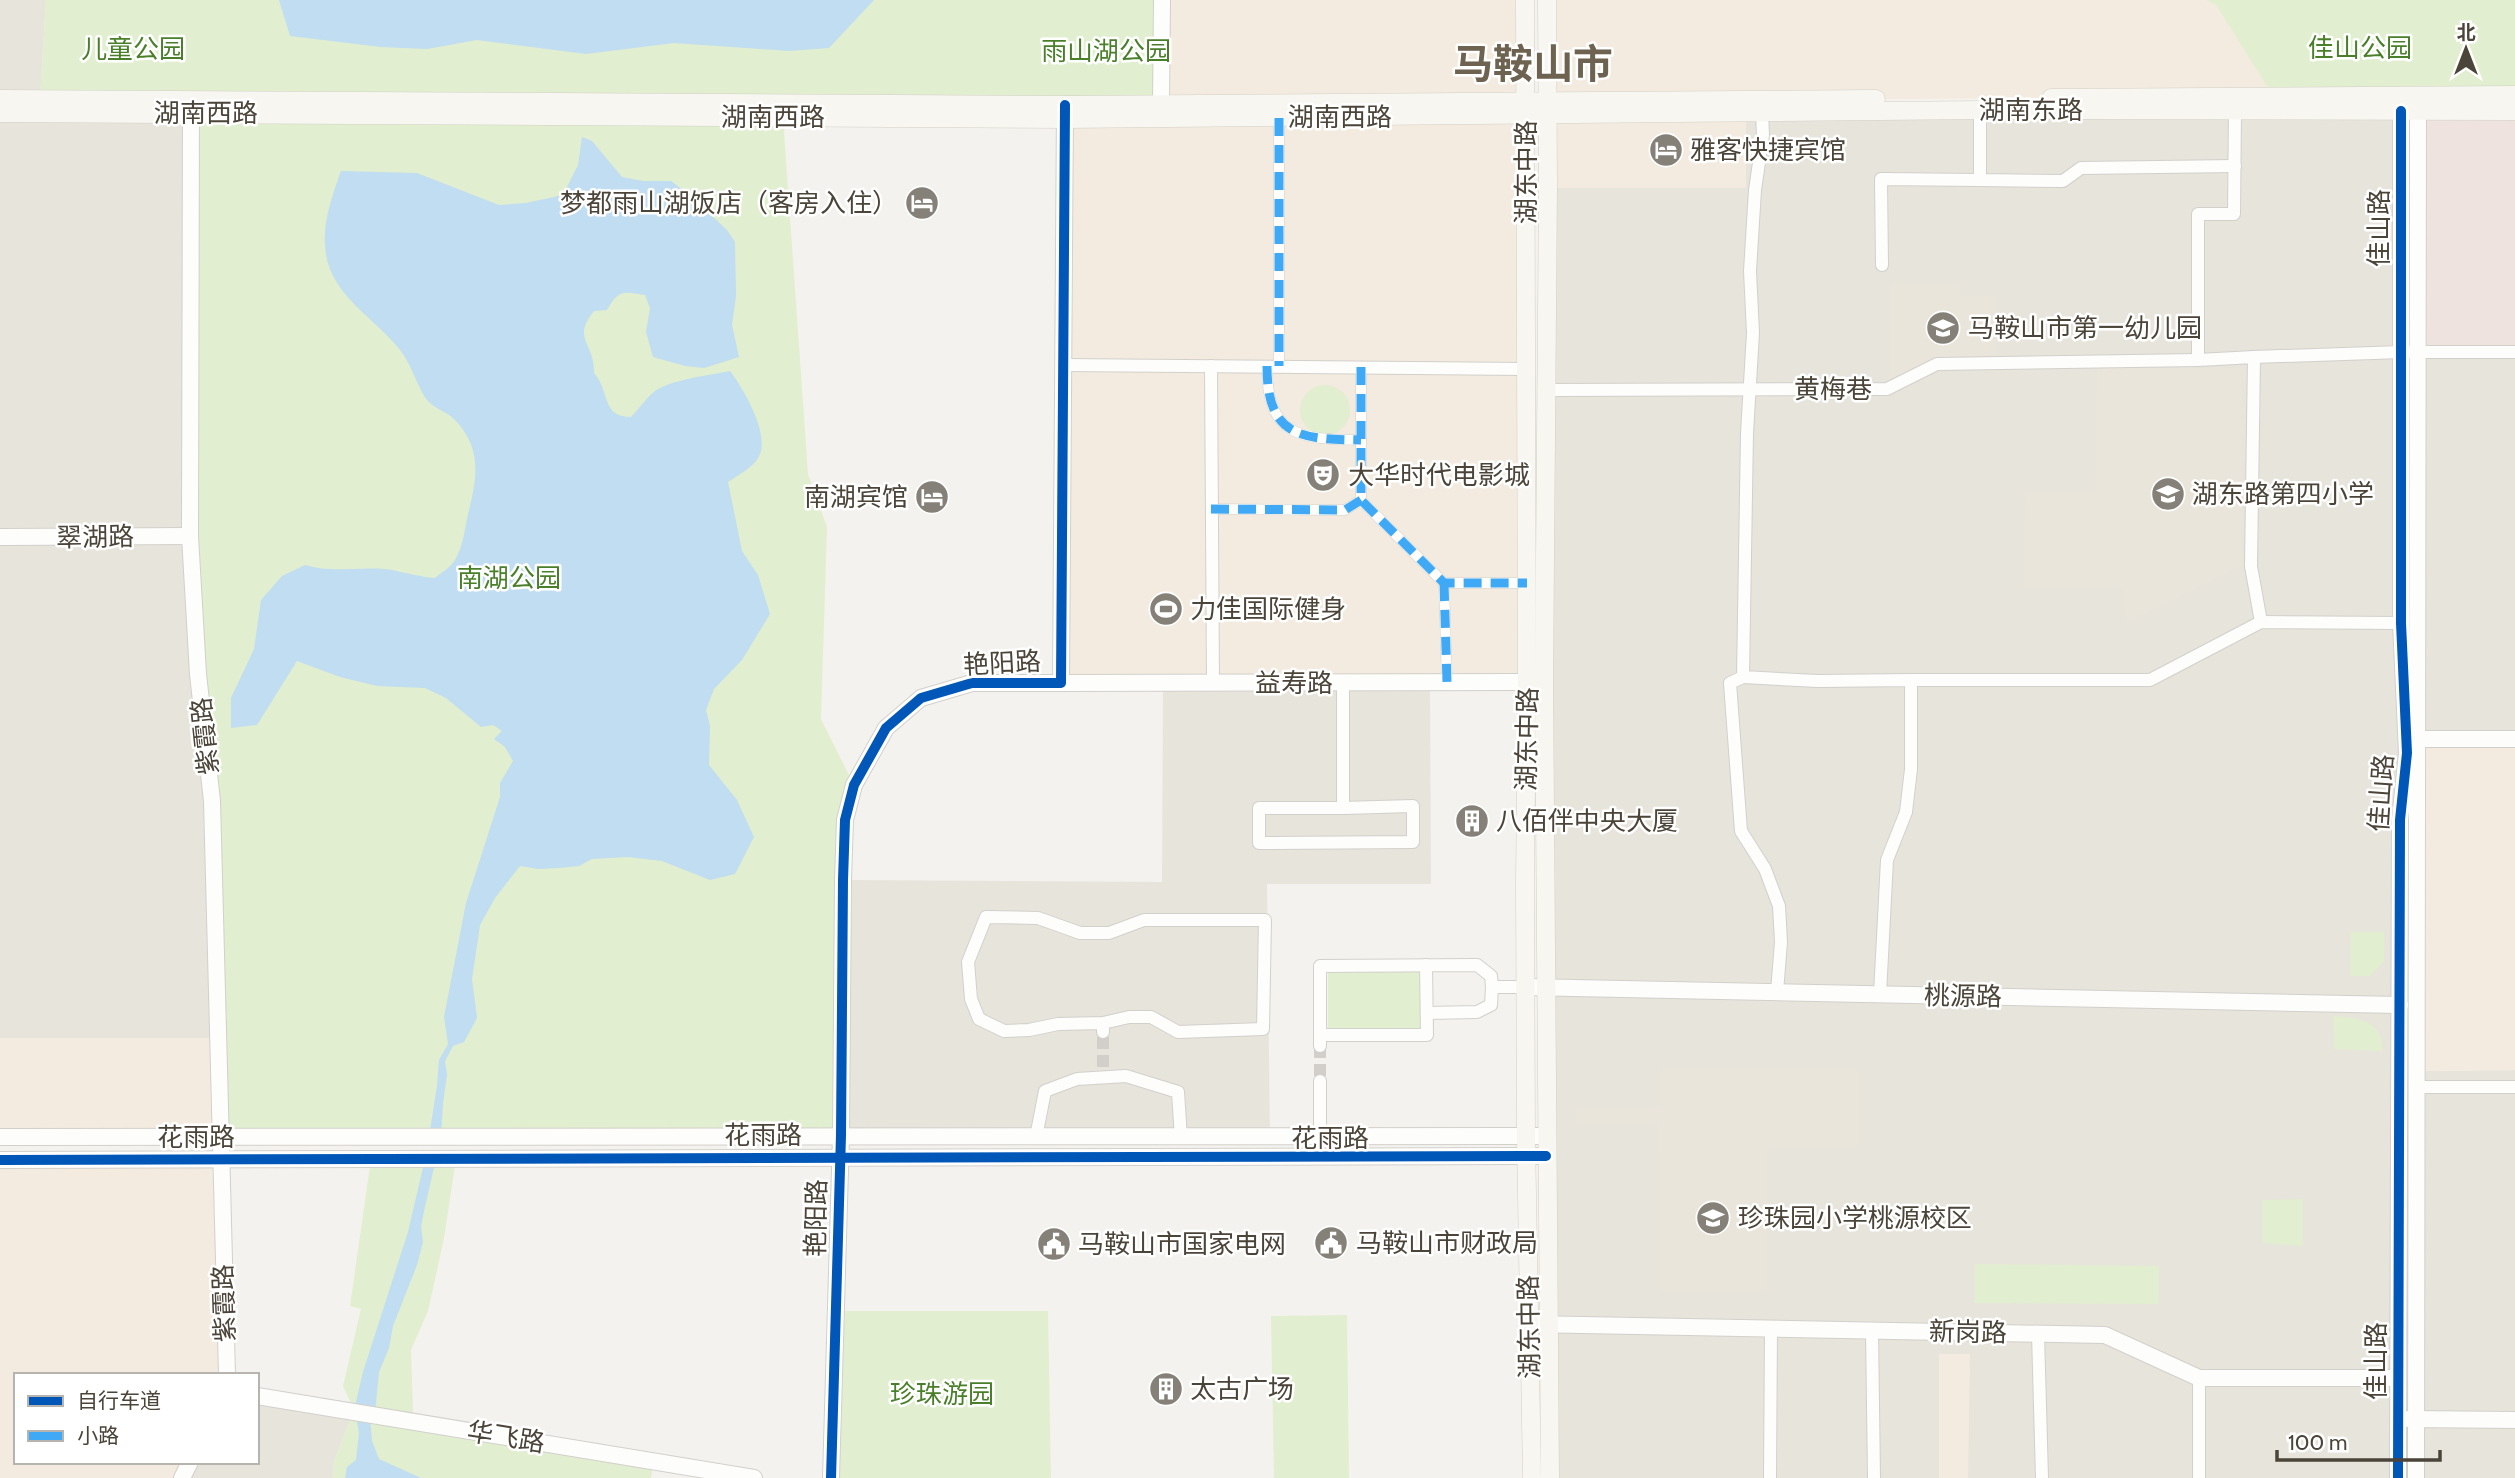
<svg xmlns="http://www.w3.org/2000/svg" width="2515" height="1478" viewBox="0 0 2515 1478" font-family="Cabin,'Noto Sans SC',sans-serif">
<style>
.residential{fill:#e7e4dc}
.commercial{fill:#f3ebdf}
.education{fill:#eae5da}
.medical{fill:#eee3df}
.green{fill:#e1eecf}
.water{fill:#c0ddf1}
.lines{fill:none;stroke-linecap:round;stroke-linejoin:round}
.minor-tunnel{stroke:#d2cfca;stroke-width:12;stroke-dasharray:12 6;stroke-linecap:butt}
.pedestrian-casing{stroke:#d2d0cb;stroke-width:11}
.minor-casing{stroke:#d2d0cb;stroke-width:14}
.tertiary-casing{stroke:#d2d0cb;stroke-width:18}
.secondary-casing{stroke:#d3cfc5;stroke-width:19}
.pedestrian{stroke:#fdfdfc;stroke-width:10}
.minor{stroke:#fdfdfc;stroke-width:12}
.tertiary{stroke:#fdfdfc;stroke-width:16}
.secondary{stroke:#f7f6f1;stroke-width:18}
.quiet{stroke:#3fa9f5;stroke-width:9;stroke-dasharray:18 9;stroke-linecap:butt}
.cycleway-casing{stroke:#fff;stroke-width:15}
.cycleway{stroke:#0057b8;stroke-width:10}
.labels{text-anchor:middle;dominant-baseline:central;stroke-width:5;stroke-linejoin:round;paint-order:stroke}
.park-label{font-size:26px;fill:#4a7f2a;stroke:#fff}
.street-label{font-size:26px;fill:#4b4439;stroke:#fff}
.poi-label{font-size:26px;fill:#4b4439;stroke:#fff;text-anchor:start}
.town-label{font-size:40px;font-weight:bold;fill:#6e6250;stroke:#fff}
</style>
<rect width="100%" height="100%" fill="#f4f2ee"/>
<g class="residential">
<polygon points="0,0 46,0 40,99 0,99"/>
<polygon points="0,108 191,113 198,674 219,1137 0,1137"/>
<polygon points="2401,111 2398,1478 1550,1478 1548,188 1745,188 1746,114"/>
<polygon points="2515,352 2515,739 2417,739 2417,353"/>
<polygon points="1430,682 1431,884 1267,884 1270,1138 841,1135 843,880 1162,882 1163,683"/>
<polygon points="2515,1070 2515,1478 2415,1478 2417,1071"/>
<polygon points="257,1396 354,1410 334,1462 333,1478 182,1478 190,1462 257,1462"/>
</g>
<g class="commercial">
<polygon points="1162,0 1523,0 1522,102 1161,103"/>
<polygon points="1547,0 2206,0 2216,5 2273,96 1547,102"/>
<polygon points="1746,114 1746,188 1548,188 1547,116"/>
<polygon points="1526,116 1527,682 1061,683 1065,119"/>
<polygon points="2417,739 2515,739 2515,1070 2417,1071"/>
<polygon points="0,1038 217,1038 219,1137 0,1137"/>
<polygon points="220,1159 227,1375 16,1375 16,1462 190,1462 182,1478 0,1478 0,1160"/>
<polygon points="1939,1354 1970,1354 1968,1478 1939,1478"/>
</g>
<g class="education">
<polygon points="1891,283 1960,283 1960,295 1996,296 1996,360 1937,361 1889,386"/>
<polygon points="2097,368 2242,368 2241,566 2126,622 2124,587 2024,586 2025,493 2095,494"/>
<polygon points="1661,1069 1858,1069 1858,1146 1767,1146 1767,1290 1660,1290 1659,1125 1576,1124 1576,1107 1661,1107"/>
</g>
<polygon class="medical" points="2418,111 2515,111 2515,352 2417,353"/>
<g class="green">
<polygon points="46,0 1162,0 1161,103 40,99"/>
<polygon points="2206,0 2515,0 2515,95 2273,96 2216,5"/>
<polygon points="191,113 783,117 808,474 827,527 821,719 854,785 843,880 841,1135 219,1137 198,674"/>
<circle cx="1325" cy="410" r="25"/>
<polygon points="2351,932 2384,932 2384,962 2370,976 2350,976"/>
<polygon points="1328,970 1421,970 1422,1030 1328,1030"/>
<path d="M2333,1016c26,2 49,3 50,35l-49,-2z"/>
<polygon points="371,1159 456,1159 444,1238 428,1311 411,1350 413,1413 380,1413 654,1461 651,1478 333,1478 334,1462 354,1410 343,1386 361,1309 350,1306"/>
<polygon points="2303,1199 2303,1246 2263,1243 2263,1200"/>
<polygon points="1975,1264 2159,1266 2159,1304 1974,1303"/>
<polygon points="836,1311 1048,1311 1051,1478 831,1478"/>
<polygon points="1347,1315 1349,1478 1274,1478 1271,1316"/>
</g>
<g class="water">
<polygon points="279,0 874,0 829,48 789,51 674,43 586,54 477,40 427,49 381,47 290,36"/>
<path d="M582,137l10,4 30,36 21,4h28l21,16 35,33 8,12 1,54 -4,29 7,32 -35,11 -19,-2 -32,-9 -7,-25 4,-24 -5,-13c-22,-4 -27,-5 -38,15l-13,1c-23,28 1,32 0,62 16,18 7,44 37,44 8,-8 14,-18 23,-25 14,-12 57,-17 76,-21 13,17 42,66 28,87 -7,11 -20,17 -30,24l14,69 16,24 12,39 -28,46 -28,29 -8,21 4,16 -1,39 28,35 17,37 -19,37 -25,6 -48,-19 -34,-4 -36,2 -13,7 -20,2 -21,1 -18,-3 -25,32 -15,27 -8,54 5,39 -13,24 -11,4 -8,15 2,14 -4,28 -2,34h-12l8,-51 2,-26 9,-16 -4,-27 22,-114 34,-106v-14l13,-22 -8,-14 -11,-8 8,-8 -9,-6 -12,2 -35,-29 -21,-10 -48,-2 -37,-9 -43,-16 -40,64 -26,3v-30l23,-49 7,-49 21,-24 23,-11c29,9 58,0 87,5 15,3 28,7 43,8 6,-5 16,-11 20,-18 8,-13 10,-32 13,-46 9,-35 15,-66 -14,-95 -7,-7 -19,-10 -26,-18 -9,-10 -17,-38 -28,-51 -24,-31 -68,-54 -74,-96 -5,-29 6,-57 15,-83l76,2 82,32 27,-2 37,-8 15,-30z"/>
<polygon points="425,1159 436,1159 424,1211 421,1227 423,1242 417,1265 393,1326 389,1348 379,1372 375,1413 354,1410 363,1372 408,1232"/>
<polygon points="356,1416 370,1418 372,1441 379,1459 421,1478 345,1478 347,1467 356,1460 359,1433"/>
</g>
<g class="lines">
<g class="minor-tunnel">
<polyline points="1320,1046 1320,1081"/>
<polyline points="1103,1067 1103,1032"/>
</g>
<g class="pedestrian-casing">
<g id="pedestrian">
<polyline points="1279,118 1279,366"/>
<path d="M1267,366c0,72 34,73 94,74"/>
<polyline points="1361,367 1361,500 1444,583 1527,583"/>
<polyline points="1211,509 1345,510 1361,500"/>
<polyline points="1444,583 1447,682"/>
</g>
</g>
<g class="minor-casing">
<g id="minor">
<polyline points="1980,110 1980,180 2063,181 2081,168 2235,166"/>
<polyline points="2235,110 2234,214 2198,214 2198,360 2254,357 2251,566 2261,622"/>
<polyline points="1762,113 1763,135 1755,190 1750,271 1753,333 1747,433 1743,677 1817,681 1911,680 1911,769 1906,812 1887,860 1880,994"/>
<polyline points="1882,265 1881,179 1980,180"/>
<polyline points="2254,357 2402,352 2515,352"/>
<polyline points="1063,365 1526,369"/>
<polyline points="1211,366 1213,683"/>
<polyline points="1546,390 1887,389 1937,364 2198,360"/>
<polyline points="1743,677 1730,683 1741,831 1765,869 1779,906 1781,942 1777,992"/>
<polyline points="1911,680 2150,680 2261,622 2401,623"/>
<polyline points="1343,683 1343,808 1259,808 1259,843 1413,842 1413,806 1343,808"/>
<polyline points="1427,1013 1477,1012 1491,1005 1492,987"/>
<polyline points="1103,1032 1103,1023 1129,1017 1151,1017 1178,1032 1263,1029 1265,920 1144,920 1109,933 1080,933 1038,918 986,917 968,962 971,999 979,1019 1004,1031 1029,1030 1058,1024 1103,1023"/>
<polyline points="1320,1035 1427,1035 1426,965"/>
<polyline points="1320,1046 1320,966 1477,965 1491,976 1492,987 1526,987"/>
<polyline points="1320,1081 1320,1138"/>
<polyline points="2417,1087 2515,1087"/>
<polyline points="1036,1137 1045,1091 1077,1079 1126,1076 1178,1092 1181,1138"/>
<polyline points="1872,1330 1874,1478"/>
<polyline points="2038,1334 2042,1478"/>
<polyline points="1770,1478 1771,1328"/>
<polyline points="2199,1478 2199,1378"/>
</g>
</g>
<g class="tertiary-casing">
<g id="tertiary">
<polyline points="1161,103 1162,0"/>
<polyline points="191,104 190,536 198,674 212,801 227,1375"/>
<polyline points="0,537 190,536"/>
<polyline points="1061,683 1527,682"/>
<polyline points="2412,745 2417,739 2515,739"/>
<polyline points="1526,987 2400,1005"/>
<polyline points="0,1137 1546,1136"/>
<polyline points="0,1160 1546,1156"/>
<polyline points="1529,1324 2105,1335 2199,1378 2398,1378"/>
<polyline points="257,1396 754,1478"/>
<polyline points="2408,1419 2515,1420"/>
<polyline points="182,1478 190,1462"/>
<polyline points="831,1478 841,1135 843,880 845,820 854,785 886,728 921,698 972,683 1061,683 1065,108"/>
<polyline points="2398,1478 2400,820 2407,753 2401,623 2401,111"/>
<polyline points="2416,1478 2418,111"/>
</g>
</g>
<g class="secondary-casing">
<g id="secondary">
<polyline points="1525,0 1527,682 1525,885 1526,1137 1532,1478"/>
<polyline points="1547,0 1548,188 1544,682 1550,1478"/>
<polyline points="2051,98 2515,95"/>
<polyline points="0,99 1065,105 1876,99"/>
<polyline points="0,113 1065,119 1980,110 2515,111"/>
</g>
</g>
<use href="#pedestrian" class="pedestrian"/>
<use href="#minor" class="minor"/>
<use href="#tertiary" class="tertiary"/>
<use href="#secondary" class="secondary"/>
<g class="quiet">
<polyline points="1279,118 1279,366"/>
<path d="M1267,366c0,72 34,73 94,74"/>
<polyline points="1361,367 1361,500 1444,583 1527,583"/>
<polyline points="1211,509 1345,510 1361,500"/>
<polyline points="1444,583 1447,682"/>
</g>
<g class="cycleway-casing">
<g id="cycleway">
<polyline points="0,1160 1546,1156"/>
<polyline points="831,1478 841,1135 843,880 845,820 854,785 886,728 921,698 972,683 1061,683 1065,105"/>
<polyline points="2398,1478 2400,820 2407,753 2401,623 2401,111"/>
</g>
</g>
<use href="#cycleway" class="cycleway"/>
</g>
<defs>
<g id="hotel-disc" transform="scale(1.75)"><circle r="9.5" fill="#868178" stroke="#fff"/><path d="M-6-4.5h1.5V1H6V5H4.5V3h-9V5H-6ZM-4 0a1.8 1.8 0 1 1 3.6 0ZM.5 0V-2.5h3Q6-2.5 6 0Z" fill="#fff"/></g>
<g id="school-disc" transform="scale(1.75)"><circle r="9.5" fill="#868178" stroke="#fff"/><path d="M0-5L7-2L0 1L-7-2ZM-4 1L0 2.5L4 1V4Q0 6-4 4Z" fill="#fff"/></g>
<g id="theatre-disc" transform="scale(1.75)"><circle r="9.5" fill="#868178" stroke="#fff"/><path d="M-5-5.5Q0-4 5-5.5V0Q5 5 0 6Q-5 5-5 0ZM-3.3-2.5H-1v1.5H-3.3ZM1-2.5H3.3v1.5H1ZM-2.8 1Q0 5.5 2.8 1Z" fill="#fff"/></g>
<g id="stadium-disc" transform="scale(1.75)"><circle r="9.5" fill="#868178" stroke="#fff"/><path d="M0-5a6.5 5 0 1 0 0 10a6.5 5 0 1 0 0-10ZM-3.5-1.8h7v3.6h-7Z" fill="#fff"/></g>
<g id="building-disc" transform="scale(1.75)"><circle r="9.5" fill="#868178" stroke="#fff"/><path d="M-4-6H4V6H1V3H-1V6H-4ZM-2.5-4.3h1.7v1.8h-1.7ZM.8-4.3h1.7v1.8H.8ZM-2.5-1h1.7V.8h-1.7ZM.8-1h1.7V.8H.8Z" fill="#fff"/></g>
<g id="civic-disc" transform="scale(1.75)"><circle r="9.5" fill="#868178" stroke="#fff"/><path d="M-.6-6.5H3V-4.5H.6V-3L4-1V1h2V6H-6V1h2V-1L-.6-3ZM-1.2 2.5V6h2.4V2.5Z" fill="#fff"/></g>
</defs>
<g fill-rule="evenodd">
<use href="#hotel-disc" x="1666" y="150"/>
<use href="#hotel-disc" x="922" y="203"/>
<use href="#school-disc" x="1943" y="328"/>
<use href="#theatre-disc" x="1323" y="475"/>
<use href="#school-disc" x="2168" y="494"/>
<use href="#hotel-disc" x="932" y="497"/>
<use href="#stadium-disc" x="1166" y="609"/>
<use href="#building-disc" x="1472" y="821"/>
<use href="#school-disc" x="1713" y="1218"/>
<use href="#civic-disc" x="1331" y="1243"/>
<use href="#civic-disc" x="1054" y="1244"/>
<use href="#building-disc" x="1166" y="1389"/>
</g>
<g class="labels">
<g class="park-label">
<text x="2360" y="48">佳山公园</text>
<text x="133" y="49">儿童公园</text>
<text x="1106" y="51">雨山湖公园</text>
<text x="509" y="578">南湖公园</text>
<text x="942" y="1394">珍珠游园</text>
</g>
<g class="street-label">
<text x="2031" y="110">湖南东路</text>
<text x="206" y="113">湖南西路</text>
<text x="773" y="117">湖南西路</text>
<text x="1340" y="117">湖南西路</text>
<text transform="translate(1526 172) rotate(-90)">湖东中路</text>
<text transform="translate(2379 228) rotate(-90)">佳山路</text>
<text x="1833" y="389">黄梅巷</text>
<text transform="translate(95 537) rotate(-1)">翠湖路</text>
<text transform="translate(1002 663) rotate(-3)">艳阳路</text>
<text x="1294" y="683">益寿路</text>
<text transform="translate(205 736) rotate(-96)">紫霞路</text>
<text transform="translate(1527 739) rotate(-89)">湖东中路</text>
<text transform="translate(2381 793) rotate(-86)">佳山路</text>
<text transform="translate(1963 996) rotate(1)">桃源路</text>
<text x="763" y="1135">花雨路</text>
<text x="196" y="1137">花雨路</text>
<text x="1330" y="1138">花雨路</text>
<text transform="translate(816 1218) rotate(-89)">艳阳路</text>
<text transform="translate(224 1303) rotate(-92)">紫霞路</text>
<text transform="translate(1529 1327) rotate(-91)">湖东中路</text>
<text transform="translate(1968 1332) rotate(1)">新岗路</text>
<text transform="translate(2376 1361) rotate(-90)">佳山路</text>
<text transform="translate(506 1437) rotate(9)">华飞路</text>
</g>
<g class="poi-label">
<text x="1690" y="150">雅客快捷宾馆</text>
<text x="898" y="203" text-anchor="end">梦都雨山湖饭店（客房入住）</text>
<text x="1968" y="328">马鞍山市第一幼儿园</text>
<text x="1348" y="475">大华时代电影城</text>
<text x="2192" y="494">湖东路第四小学</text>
<text x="908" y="497" text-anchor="end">南湖宾馆</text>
<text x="1190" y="609">力佳国际健身</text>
<text x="1496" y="821">八佰伴中央大厦</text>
<text x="1738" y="1218">珍珠园小学桃源校区</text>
<text x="1356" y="1243">马鞍山市财政局</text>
<text x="1078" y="1244">马鞍山市国家电网</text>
<text x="1190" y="1389">太古广场</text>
</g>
<g class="town-label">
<text x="1533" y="63">马鞍山市</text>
</g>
</g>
<rect x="14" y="1373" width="245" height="91" fill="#ffffff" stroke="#b7b4b0" stroke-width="2"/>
<rect x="28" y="1396" width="35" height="10" fill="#0057b8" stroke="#b7b4b0" stroke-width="2"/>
<text x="77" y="1408" font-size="21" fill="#4b4439">自行车道</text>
<rect x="28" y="1431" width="35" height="10" fill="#3fa9f5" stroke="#b7b4b0" stroke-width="2"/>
<text x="77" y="1443" font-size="21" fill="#4b4439">小路</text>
<g transform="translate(2466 49)" stroke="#ffffff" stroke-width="5" paint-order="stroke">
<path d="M0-5L12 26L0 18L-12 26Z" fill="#4b4439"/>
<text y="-10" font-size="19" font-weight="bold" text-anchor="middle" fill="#4b4439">北</text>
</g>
<path d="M2277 1450v10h163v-10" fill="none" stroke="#4b4439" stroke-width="3.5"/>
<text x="2288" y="1450" font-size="21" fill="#4b4439" stroke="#ffffff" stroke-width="5" paint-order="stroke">100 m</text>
</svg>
